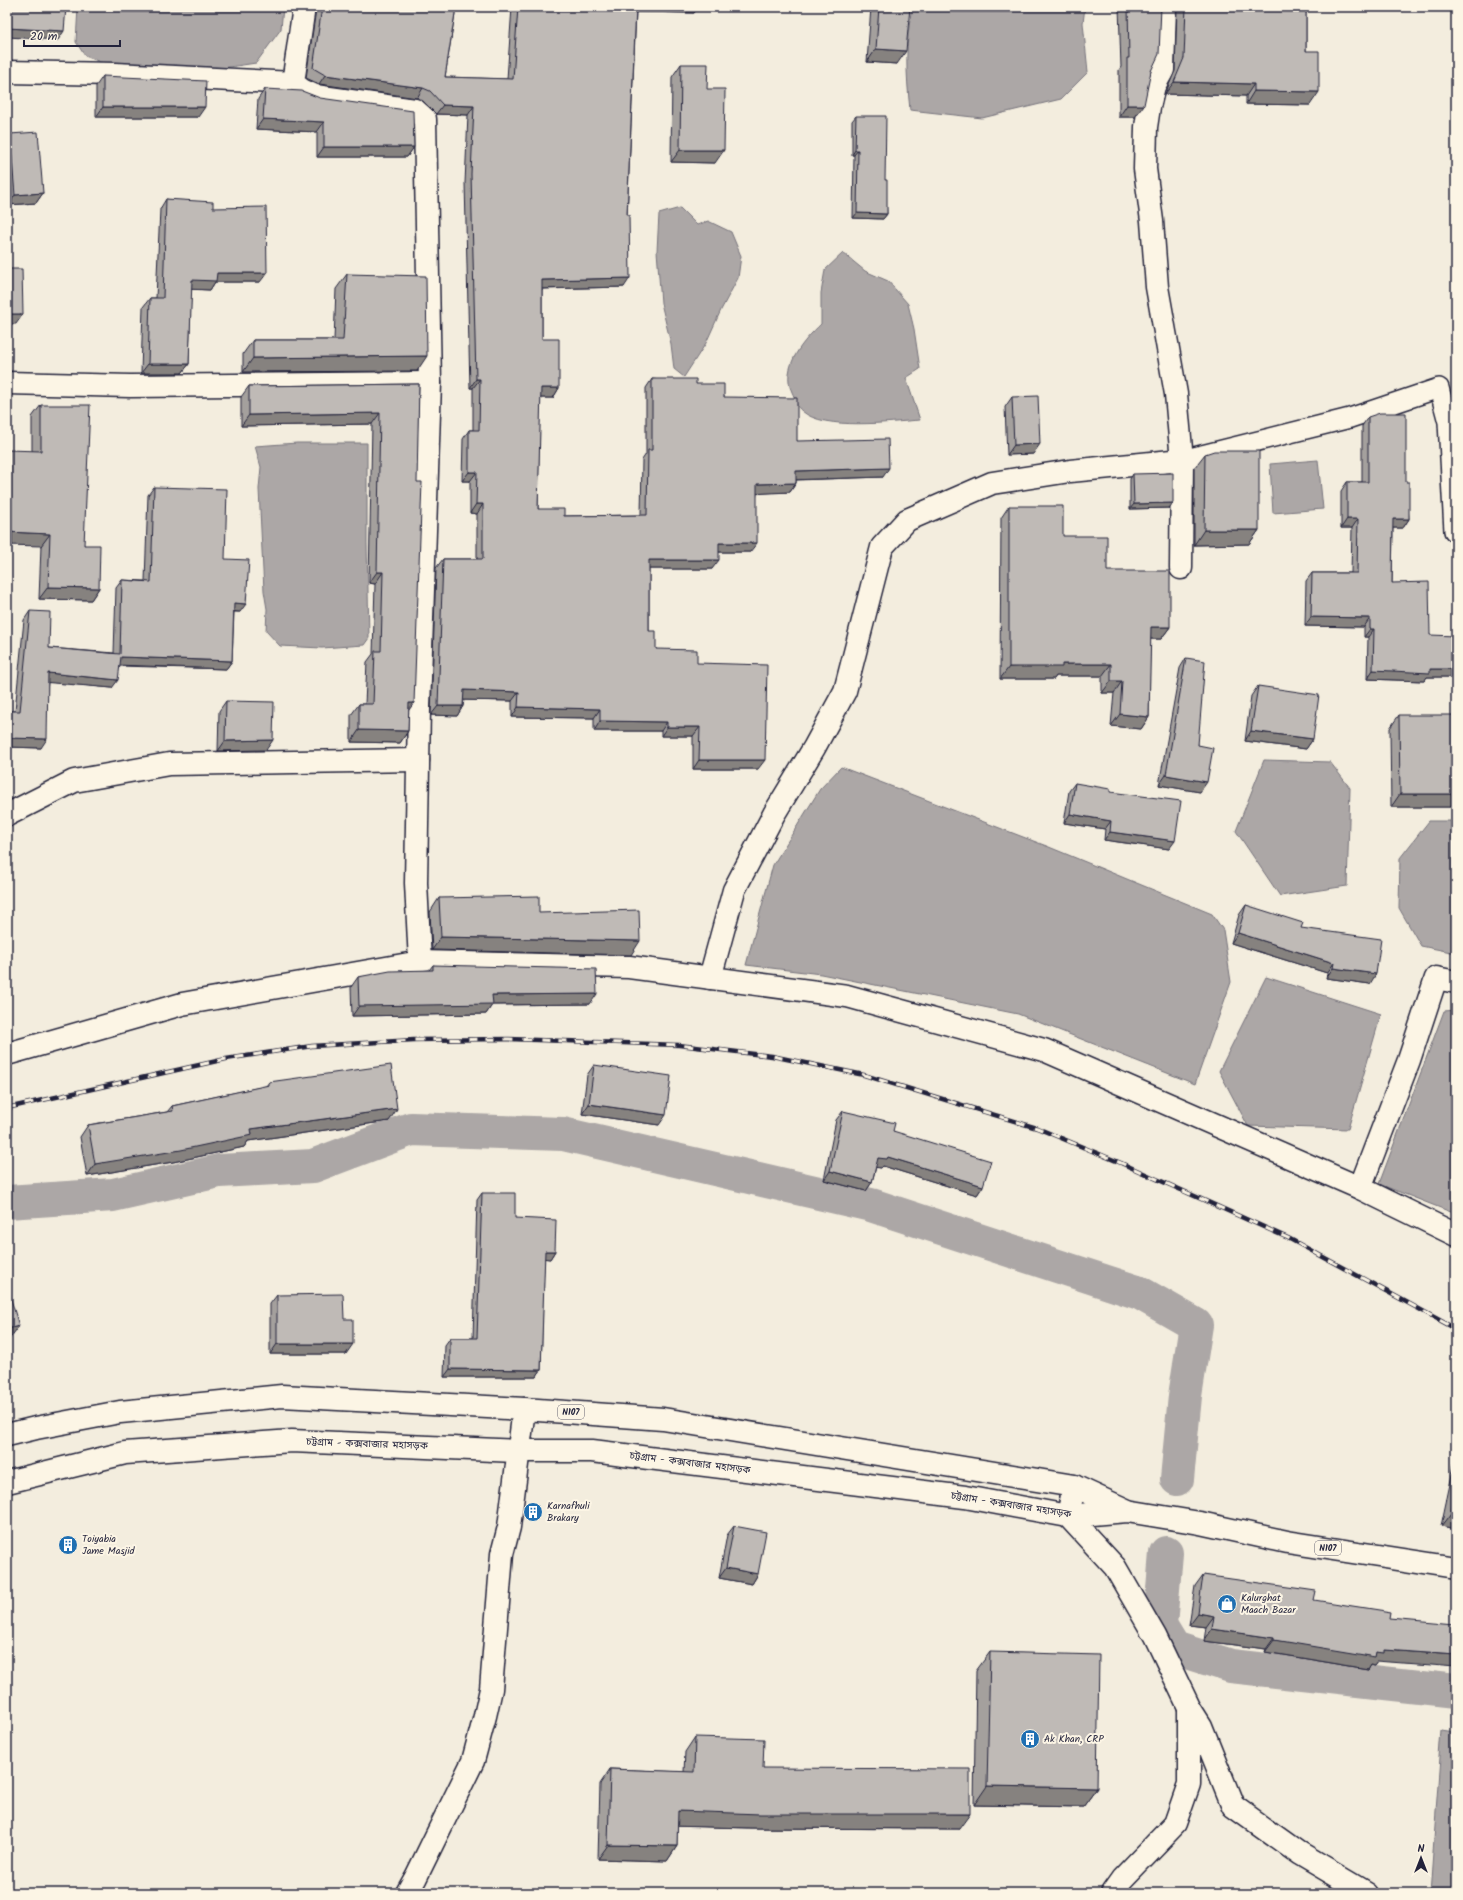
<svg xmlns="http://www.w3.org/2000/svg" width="1463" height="1900" viewBox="0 0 1463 1900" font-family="Kalam,'Noto Sans Bengali',sans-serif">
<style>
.water{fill:#aca7a6;stroke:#75727b}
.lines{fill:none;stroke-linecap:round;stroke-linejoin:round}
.canal{stroke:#aca7a6;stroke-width:34}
.lane-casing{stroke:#22223b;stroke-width:22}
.street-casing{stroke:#22223b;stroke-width:25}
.highway-casing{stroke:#22223b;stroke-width:25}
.lane{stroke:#fcf5e5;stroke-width:19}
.street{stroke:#fcf5e5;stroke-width:22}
.highway{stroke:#fcf5e5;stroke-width:22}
.rail-casing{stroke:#22223b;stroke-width:4.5}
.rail{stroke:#fcf5e5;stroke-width:3;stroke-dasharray:9;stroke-linecap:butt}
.wall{fill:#a4a09d;stroke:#22223b}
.shaded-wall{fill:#86827f;stroke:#22223b}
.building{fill:#bfbab6;stroke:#22223b}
.labels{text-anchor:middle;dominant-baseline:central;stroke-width:4;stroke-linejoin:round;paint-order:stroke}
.shield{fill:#fcf5e5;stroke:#63616e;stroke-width:1}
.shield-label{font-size:9px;font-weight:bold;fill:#22223b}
.street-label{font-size:10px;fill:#22223b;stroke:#fcf5e5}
.poi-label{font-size:10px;fill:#22223b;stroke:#fcf5e5;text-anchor:start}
</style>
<rect width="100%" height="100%" fill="#f3edde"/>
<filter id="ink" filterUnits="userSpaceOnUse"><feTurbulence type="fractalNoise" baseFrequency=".025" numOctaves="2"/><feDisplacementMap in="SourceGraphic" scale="8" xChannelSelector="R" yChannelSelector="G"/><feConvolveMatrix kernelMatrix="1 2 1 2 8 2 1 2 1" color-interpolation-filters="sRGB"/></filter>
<g filter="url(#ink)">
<g class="water">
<polygon points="78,7 283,7 281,29 256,63 195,72 116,68 85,56 76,42"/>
<path d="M912,7h173l-2,16 5,49 -27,27 -79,19 -72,-8c-4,-39 -5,-64 2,-103z"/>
<polygon points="680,208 697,225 708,221 731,232 741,256 738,278 721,310 706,343 684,377 674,369 671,344 661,303 657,251 659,214"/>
<path d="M843,253l22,18 23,10 20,23 6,25 6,40 -14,9 14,42c-29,2 -96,11 -118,-9 -5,-3 -7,-13 -10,-19 -12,-25 12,-52 29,-68v-31l4,-23z"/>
<polygon points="297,443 367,443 367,543 369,638 364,645 322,648 280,646 266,631 267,609 264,591 259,489 261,467 255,446"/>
<polygon points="1318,460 1323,509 1273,513 1270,464"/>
<polygon points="1264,760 1330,762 1350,788 1347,886 1280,896 1236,831"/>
<polygon points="841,767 1049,847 1212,914 1223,930 1231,982 1195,1084 1018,1014 821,974 746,965 773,865 820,789"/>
<polygon points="1429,821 1456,821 1456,953 1421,946 1399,908 1400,858"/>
<polygon points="1266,977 1381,1014 1348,1129 1248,1126 1219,1071"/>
<polygon points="1456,1010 1456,1214 1379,1184 1444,1011"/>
<polygon points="1442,1730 1456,1732 1456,1893 1430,1893"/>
</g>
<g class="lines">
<g class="canal">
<polyline points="7,1202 113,1195 219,1171 313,1166 411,1129 563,1134 871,1205 1140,1293 1196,1325 1185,1396 1177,1479"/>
<polyline points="1166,1553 1160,1625 1174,1648 1231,1666 1456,1691"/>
</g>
<g class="lane-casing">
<polyline id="lane" points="1182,460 1350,418 1439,388 1448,422 1454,531"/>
</g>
<g class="street-casing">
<g id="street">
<polyline points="304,7 293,83 302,90 315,96 415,110 425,119 430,383 419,708 416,883 420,962 629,967 847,996 1044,1050 1360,1188 1409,1060 1436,978 1456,982"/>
<polyline points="7,72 115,74 293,83"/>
<polyline points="7,383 130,386 430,383"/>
<polyline points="1181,568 1182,460"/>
<polyline points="7,815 74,781 169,764 418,760"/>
<polyline points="710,978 734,890 774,814 814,748 845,691 882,547 907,520 992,483 1070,471 1182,460 1176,394 1157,287 1152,221 1145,169 1146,127 1149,107 1154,86 1163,70 1165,7"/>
<polyline points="7,1054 182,1004 420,962"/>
<polyline points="1360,1188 1456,1235"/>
<polyline points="1074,1486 1068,1516 1115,1567 1155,1636 1189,1707 1201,1726 1233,1806 1300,1854 1366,1893"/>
<polyline points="407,1893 416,1877 473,1761 485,1716 491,1689 502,1554 509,1527 524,1409"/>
<polyline points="1112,1893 1122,1879 1175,1824 1189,1784 1189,1708"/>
</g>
</g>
<g class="highway-casing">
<g id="highway">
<polyline points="7,1435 36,1428 120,1412 282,1396 524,1409 663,1419 1074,1486 1126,1510"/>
<polyline points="7,1482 125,1453 292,1441 518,1451 592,1451 965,1497 1068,1516 1127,1511 1200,1523 1287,1542 1456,1568"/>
</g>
</g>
<use href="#lane" class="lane"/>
<use href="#street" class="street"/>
<use href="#highway" class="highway"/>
<g class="rail-casing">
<polyline id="rail" points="7,1108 226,1059 312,1046 414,1040 509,1039 679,1045 772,1056 864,1075 1037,1128 1121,1163 1288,1238 1456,1329"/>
</g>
<use href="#rail" class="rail"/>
</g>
<g class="wall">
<polygon points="316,7 456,7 445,77 507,79 512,7 698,7 694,13 636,12 624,287 542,289 542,339 559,388 553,398 540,398 538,509 564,516 641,515 642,460 646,454 646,388 652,379 696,384 724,397 797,441 883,477 796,480 796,483 790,492 757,493 750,552 719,552 712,569 649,569 649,631 656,649 697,663 758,769 693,769 693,736 661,736 661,731 594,731 594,718 512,717 512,701 464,700 463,706 457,716 431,715 436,568 443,559 477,559 477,514 470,513 470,481 462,481 463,439 469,430 473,430 473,388 470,388 465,183 468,115 436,114 423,101 417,98 319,84 306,78 316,9"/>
<polygon points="871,7 910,7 897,64 867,62"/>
<polygon points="1119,7 1161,7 1151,71 1135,117 1119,117 1119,70 1121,67"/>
<polygon points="1177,7 1306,7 1306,51 1310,105 1246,104 1246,96 1165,94 1175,71"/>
<polygon points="681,64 707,89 715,163 671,162 672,77"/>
<polygon points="103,76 198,117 96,117 96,86"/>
<polygon points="265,89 414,147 407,157 317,157 317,132 256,129 258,99"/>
<polygon points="856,116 885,180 887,214 883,219 853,218 854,155 852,155 852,121"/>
<polygon points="10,134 43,193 36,203 8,205 7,187 7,139"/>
<polygon points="166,199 213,208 260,282 215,282 210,290 191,289 189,364 182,373 141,373 143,307 150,298 156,298 160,209"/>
<polygon points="347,274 417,371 243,372 243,354 253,340 334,340 336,289"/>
<polygon points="419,384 408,731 400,743 351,742 351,715 359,704 365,704 367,662 373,654 375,584 369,583 372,424 241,426 241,397 249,386"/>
<polygon points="1012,397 1033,454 1007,455 1005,407"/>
<polygon points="41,405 84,545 99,588 91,600 39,599 41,546 32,450 32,417"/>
<polygon points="1368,417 1406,482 1409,519 1403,528 1393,528 1392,583 1430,635 1456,677 1427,677 1424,681 1367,679 1368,637 1364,637 1364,627 1305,626 1306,581 1312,573 1351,573 1352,528 1341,528 1341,491 1347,482 1362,482 1362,426"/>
<polygon points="1205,454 1259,530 1249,544 1194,545 1194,468"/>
<polygon points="1133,474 1169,508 1130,509 1130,479"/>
<polygon points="154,487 225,559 240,612 234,612 232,661 226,669 120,666 112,688 48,682 41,748 7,747 7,711 15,711 24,620 30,611 49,648 114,653 116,588 122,580 145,581 148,495"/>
<polygon points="1009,506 1063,536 1107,571 1170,627 1161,639 1150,639 1149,717 1141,729 1111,726 1114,693 1102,693 1102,676 1056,676 1054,679 1000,679 1001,518"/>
<polygon points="1186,658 1198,745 1200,792 1159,785 1180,668"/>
<polygon points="1258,686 1313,739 1306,749 1245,741 1251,696"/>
<polygon points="226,701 266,750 218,751 219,711"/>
<polygon points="1399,715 1456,804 1453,804 1451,807 1391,807 1390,728"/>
<polygon points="1075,783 1169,849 1104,840 1105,829 1064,823 1069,791"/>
<polygon points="439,898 631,955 432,950 430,912"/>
<polygon points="1246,905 1301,928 1370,984 1326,978 1327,973 1231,943 1239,915"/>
<polygon points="433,965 590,1004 492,1005 486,1014 352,1016 351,987 358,977 429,970"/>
<polygon points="594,1065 659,1125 582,1114 587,1075"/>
<polygon points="269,1082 389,1121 248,1141 244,1147 173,1162 87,1176 80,1137 88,1125 167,1112 172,1106 266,1086"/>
<polygon points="843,1111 893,1131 983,1186 977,1195 883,1166 881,1168 876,1167 872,1182 866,1191 824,1180 836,1120"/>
<polygon points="482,1193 515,1218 555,1251 550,1259 544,1258 541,1370 536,1377 444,1377 445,1345 450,1338 473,1338 477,1200"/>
<polygon points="277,1295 344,1319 346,1354 270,1354 270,1304"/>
<polygon points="1456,1456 1456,1529 1441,1526"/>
<polygon points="734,1526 758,1574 752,1584 719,1578 727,1535"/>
<polygon points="1203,1575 1314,1600 1379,1661 1376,1665 1371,1664 1368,1669 1265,1652 1266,1649 1204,1641 1206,1627 1189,1625 1195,1586"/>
<polygon points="990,1652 1097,1788 1083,1807 974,1805 976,1671"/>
<polygon points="695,1737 763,1768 959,1829 750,1828 677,1826 677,1846 667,1861 598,1859 600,1784 610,1769 684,1772 685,1752"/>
</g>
<g class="shaded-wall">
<polygon points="633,7 698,7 694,13 630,12"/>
<polygon points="7,28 64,31 58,40 7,37"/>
<polygon points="876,49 906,51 897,64 867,62"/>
<polygon points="325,75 423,88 417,98 319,84"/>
<polygon points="1174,82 1254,84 1246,96 1165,94"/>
<polygon points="1254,91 1319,92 1310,105 1246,104"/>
<polygon points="443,105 474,106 468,115 436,114"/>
<polygon points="1127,105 1144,105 1135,117 1119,117"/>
<polygon points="103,107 205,107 198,117 96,117"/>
<polygon points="263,119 324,122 317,132 256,129"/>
<polygon points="324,147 414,147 407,157 317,157"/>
<polygon points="680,150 724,150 715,163 671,162"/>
<polygon points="855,150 858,150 854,155 852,155"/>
<polygon points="43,193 36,203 8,205 15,195"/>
<polygon points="857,213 887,214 883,219 853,218"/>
<polygon points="217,273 267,273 260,282 215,282 210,290 185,289 192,280"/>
<polygon points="630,278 624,287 536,289 542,280"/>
<polygon points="7,314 23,314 16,324 7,324"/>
<polygon points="427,356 417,371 243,372 253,358"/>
<polygon points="148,364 189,364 182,373 141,373"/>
<polygon points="476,379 480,379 473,388 470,388"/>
<polygon points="541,388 559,388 553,398 534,398"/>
<polygon points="380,413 372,424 241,426 249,415"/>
<polygon points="1040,444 1033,454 1007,455 1014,445"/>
<polygon points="889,468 883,477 789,480 796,471"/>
<polygon points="469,472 477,472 470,481 462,481"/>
<polygon points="796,483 790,492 750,494 757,484"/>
<polygon points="1173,503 1169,508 1130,509 1134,504"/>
<polygon points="476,504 483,504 477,514 470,513"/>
<polygon points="1347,519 1358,519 1352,528 1341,528"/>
<polygon points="1393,519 1409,519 1403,528 1387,528"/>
<polygon points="1204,530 1259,530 1249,544 1194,545"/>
<polygon points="7,532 50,534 41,546 7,545"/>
<polygon points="719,543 757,543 750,552 712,552"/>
<polygon points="649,560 719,560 712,569 642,569"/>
<polygon points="377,572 383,572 375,584 369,583"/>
<polygon points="48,587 99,588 91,600 39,599"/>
<polygon points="234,603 246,604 240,612 228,611"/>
<polygon points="1311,617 1370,618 1364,627 1305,626"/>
<polygon points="1151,627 1170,627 1161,639 1142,639"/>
<polygon points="1370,629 1374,629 1368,637 1364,637"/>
<polygon points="121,657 232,661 226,669 115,665"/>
<polygon points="1062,664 1111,664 1102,676 1056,676 1054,679 1000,679 1009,667"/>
<polygon points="1430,669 1456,669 1456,677 1427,677 1424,681 1367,679 1373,670"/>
<polygon points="48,673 118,680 112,688 42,682"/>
<polygon points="1111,681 1122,681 1114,693 1102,693"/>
<polygon points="464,690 519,692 512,701 457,700"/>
<polygon points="409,703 414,703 406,714"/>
<polygon points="438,706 463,706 457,716 431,715"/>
<polygon points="518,707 600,709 594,718 512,717"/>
<polygon points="1120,714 1149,717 1141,729 1111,726"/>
<polygon points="600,721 667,722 661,731 594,731"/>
<polygon points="667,727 700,727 693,736 661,736"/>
<polygon points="359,730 408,731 400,743 351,742"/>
<polygon points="1251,731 1313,739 1306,749 1245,741"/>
<polygon points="7,738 47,739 41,748 7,747"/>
<polygon points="273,740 266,750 218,751 225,741"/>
<polygon points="699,760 765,760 758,769 693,769"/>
<polygon points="1166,775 1207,782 1200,792 1159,785"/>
<polygon points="1400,794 1456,794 1456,804 1453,804 1451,807 1391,807"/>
<polygon points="1070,814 1111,821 1105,829 1064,823"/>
<polygon points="1110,832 1175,841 1169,849 1104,840"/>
<polygon points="1238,933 1334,963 1327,973 1231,943"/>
<polygon points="441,937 640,941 631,955 432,950"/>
<polygon points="1333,968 1376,974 1370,984 1326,978"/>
<polygon points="597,994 590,1004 492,1005 486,1014 352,1016 359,1006 492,995"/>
<polygon points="589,1104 666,1115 659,1125 582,1114"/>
<polygon points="397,1109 389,1121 248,1141 244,1147 173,1162 87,1176 95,1164 251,1129"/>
<polygon points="888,1157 983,1186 977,1195 883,1166 881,1168 872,1167 878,1158"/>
<polygon points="830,1171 872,1182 866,1191 824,1180"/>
<polygon points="545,1251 555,1251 550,1259 539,1258"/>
<polygon points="19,1326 8,1341 7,1341 7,1329"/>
<polygon points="277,1344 353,1344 346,1354 270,1354"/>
<polygon points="450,1369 541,1370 536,1377 444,1377"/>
<polygon points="1451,1513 1456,1514 1456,1529 1441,1526"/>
<polygon points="726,1568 758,1574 752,1584 719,1578"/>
<polygon points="1198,1613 1214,1616 1206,1627 1189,1625"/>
<polygon points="1212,1629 1274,1638 1266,1649 1204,1641"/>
<polygon points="1274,1640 1377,1652 1385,1650 1456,1655 1456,1667 1379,1661 1376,1665 1371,1664 1368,1669 1265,1652"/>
<polygon points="987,1786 1097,1788 1083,1807 974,1805"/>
<polygon points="678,1811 970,1814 959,1829 750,1828 668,1826"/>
<polygon points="608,1845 677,1846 667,1861 598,1859"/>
</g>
<g class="building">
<polygon points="7,7 66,7 64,31 7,28"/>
<polygon points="322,7 456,7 445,77 513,79 518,7 636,7 627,215 629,215 630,278 542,280 542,339 559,339 559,388 541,388 538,509 564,509 564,516 647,515 648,450 652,450 652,379 696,379 696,384 724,384 724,397 797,398 797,441 888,439 889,468 796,471 796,483 757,484 757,543 719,543 719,560 649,560 649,631 656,631 656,649 697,650 697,663 767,665 765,760 699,760 700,727 667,727 667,722 600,721 600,709 518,707 519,692 464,690 463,706 438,706 443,559 483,559 483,504 476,504 477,472 469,472 469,430 479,430 480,379 476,379 471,174 474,106 443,105 430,91 423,88 325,75 313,68"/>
<polygon points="879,7 910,7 906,51 876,49"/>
<polygon points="1128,7 1161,7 1159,54 1151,71 1144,105 1127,105 1127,58 1129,58"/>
<polygon points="1186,7 1306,7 1306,51 1319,51 1319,92 1254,91 1254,84 1174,82 1184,58"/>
<polygon points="681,64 708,64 707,89 725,89 724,150 680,150"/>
<polygon points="103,76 206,81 205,107 103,107"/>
<polygon points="265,89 302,91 320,98 413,111 414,147 324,147 324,122 263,119"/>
<polygon points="856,116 886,116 885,180 887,180 887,214 857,213 858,150 855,150"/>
<polygon points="38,132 43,193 15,195 10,134"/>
<polygon points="166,199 213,202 213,208 266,207 267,273 217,273 216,281 192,280 189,364 148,364 150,298 163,298"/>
<polygon points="7,200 8,200 7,242"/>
<polygon points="7,269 22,269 23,314 7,314"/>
<polygon points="347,274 426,276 427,356 253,358 253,340 343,340"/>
<polygon points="419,384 417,482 422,482 414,703 409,703 408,731 359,730 359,704 373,704 375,651 381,651 383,572 377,572 380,413 249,415 249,386"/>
<polygon points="1038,396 1040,444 1014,445 1012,397"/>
<polygon points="41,405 90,405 84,545 100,545 99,588 48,587 50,534 7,532 7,450 41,451"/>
<polygon points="1380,413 1406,413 1406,482 1409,482 1409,519 1393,519 1392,583 1429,582 1430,635 1456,636 1456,669 1430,669 1430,673 1373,670 1374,629 1370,629 1370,618 1311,617 1312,573 1357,573 1358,519 1347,519 1347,482 1368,482 1368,417"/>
<polygon points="1214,451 1259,451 1259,530 1204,530 1205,454"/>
<polygon points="1173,473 1173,503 1134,504 1133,474"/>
<polygon points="154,487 227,489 225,559 249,560 246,604 234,603 232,661 121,657 118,680 48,673 47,739 7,738 7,711 20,711 30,611 50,612 49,648 120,654 122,580 151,582"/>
<polygon points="1009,506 1063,506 1063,536 1107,536 1107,571 1170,571 1170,627 1151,627 1149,717 1120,714 1122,681 1111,681 1111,664 1062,664 1062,667 1009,667"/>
<polygon points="1186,658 1205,661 1198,745 1213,748 1207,782 1166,775"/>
<polygon points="1258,686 1319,695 1313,739 1251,731"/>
<polygon points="226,701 274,702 273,740 225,741"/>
<polygon points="1399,715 1456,715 1456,794 1400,794"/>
<polygon points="1075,783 1110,789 1110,792 1181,801 1175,841 1110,832 1111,821 1070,814"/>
<polygon points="539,896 539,913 639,910 640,941 441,937 439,898"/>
<polygon points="1246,905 1303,923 1301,928 1381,939 1376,974 1333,968 1334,963 1238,933"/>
<polygon points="433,965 596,969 597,994 492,995 493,1004 359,1006 358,977 390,971 433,970"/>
<polygon points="391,1065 397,1109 251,1129 252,1135 181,1150 95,1164 88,1125 173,1111 172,1106 269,1085 269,1082"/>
<polygon points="594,1065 671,1076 666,1115 589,1104"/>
<polygon points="843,1111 895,1123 893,1131 991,1161 983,1186 888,1157 887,1159 878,1158 872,1182 830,1171"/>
<polygon points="482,1193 515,1193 515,1218 556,1220 555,1251 545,1251 541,1370 450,1369 450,1338 477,1338"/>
<polygon points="7,1286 19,1326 7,1329"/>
<polygon points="343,1294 344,1319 353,1319 353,1344 277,1344 277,1295"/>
<polygon points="1456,1489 1456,1514 1451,1513"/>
<polygon points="734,1526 766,1532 758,1574 726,1568"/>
<polygon points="1203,1575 1316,1591 1314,1600 1391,1612 1390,1618 1456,1624 1456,1655 1385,1650 1385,1653 1377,1652 1376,1657 1274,1640 1274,1638 1212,1629 1214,1616 1198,1613"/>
<polygon points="990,1652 1099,1655 1097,1788 987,1786"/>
<polygon points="695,1737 764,1739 763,1768 970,1769 970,1814 760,1814 678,1811 677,1846 608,1845 610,1769 694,1772"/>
</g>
</g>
<defs>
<g id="building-disc" transform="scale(1)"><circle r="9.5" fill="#1f6fb2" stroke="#fcf5e5"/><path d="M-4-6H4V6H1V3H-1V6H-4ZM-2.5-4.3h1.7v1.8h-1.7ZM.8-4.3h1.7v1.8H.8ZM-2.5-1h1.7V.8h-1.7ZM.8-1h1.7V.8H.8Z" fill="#fff"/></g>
<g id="shop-disc" transform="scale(1)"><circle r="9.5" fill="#1f6fb2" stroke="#fcf5e5"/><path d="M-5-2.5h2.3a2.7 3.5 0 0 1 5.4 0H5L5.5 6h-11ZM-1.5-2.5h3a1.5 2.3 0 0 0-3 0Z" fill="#fff"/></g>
</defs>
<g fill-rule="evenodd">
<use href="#building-disc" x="533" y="1512"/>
<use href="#building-disc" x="68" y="1545"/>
<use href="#shop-disc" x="1227" y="1604"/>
<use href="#building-disc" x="1030" y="1739"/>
</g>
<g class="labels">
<g class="shield">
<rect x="558" y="1405" width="26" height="14" rx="3"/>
<rect x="1315" y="1541" width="26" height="14" rx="3"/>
</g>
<g class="shield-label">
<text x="571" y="1412">N107</text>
<text x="1328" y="1548">N107</text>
</g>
<g class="street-label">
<text transform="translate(367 1444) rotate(2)">চট্টগ্রাম - কক্সবাজার মহাসড়ক</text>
<text transform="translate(690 1463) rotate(7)">চট্টগ্রাম - কক্সবাজার মহাসড়ক</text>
<text transform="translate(1011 1505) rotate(9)">চট্টগ্রাম - কক্সবাজার মহাসড়ক</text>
</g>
<g class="poi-label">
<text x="547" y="1506">Karnafhuli<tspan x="547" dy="12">Brakary</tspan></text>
<text x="82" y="1539">Toiyabia<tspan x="82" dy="12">Jame Masjid</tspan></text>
<text x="1241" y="1598">Kalurghat<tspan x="1241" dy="12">Maach Bazar</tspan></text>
<text x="1044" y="1739">Ak Khan, CRP</text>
</g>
</g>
<rect width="1463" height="1900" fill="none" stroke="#fcf5e5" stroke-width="24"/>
<rect x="12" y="12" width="1439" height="1876" fill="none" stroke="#22223b" stroke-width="1.5" filter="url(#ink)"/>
<g transform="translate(1421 1858)" stroke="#fcf5e5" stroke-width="3" paint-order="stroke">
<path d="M0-3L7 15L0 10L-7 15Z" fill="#22223b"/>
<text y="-6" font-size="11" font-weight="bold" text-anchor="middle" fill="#22223b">N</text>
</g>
<path d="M24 40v6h96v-6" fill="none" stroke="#22223b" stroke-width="2"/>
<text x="30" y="40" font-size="12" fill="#22223b" stroke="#fcf5e5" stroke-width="3" paint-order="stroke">20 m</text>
</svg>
